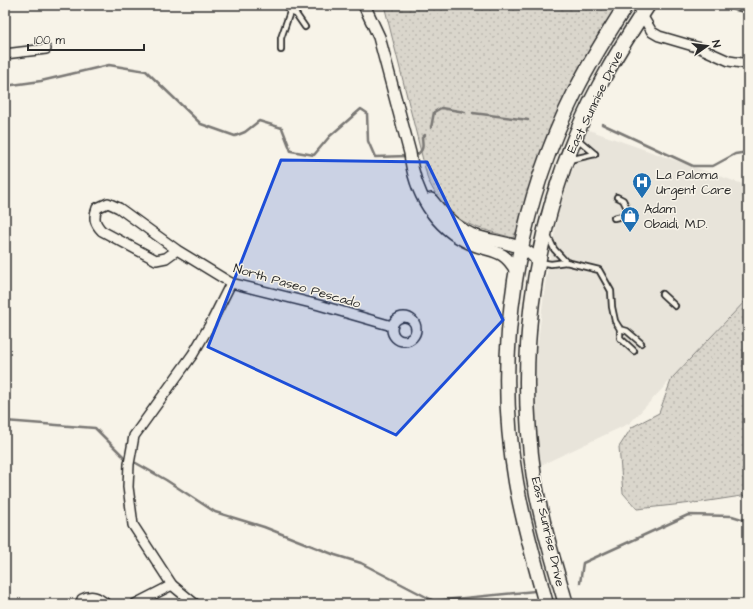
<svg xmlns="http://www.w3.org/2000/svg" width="753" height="609" viewBox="0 0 753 609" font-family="'Architects Daughter',sans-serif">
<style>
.built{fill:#e8e4da}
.grass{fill:url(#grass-dots);stroke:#82807c}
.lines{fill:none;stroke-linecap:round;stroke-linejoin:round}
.stream{stroke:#7a7874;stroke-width:2.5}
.service-casing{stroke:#2b2b2b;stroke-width:8}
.minor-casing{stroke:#2b2b2b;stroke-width:12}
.tertiary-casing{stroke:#2b2b2b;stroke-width:14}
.primary-casing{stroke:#2b2b2b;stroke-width:17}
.service{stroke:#f7f3e8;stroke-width:4.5}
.minor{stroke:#f7f3e8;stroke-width:9}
.tertiary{stroke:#f7f3e8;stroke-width:11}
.primary{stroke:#f7f3e8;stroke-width:14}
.marked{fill:#1d4ed8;fill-opacity:0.2;stroke:#1d4ed8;stroke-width:3;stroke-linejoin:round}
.labels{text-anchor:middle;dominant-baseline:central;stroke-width:3;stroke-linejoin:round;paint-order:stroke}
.street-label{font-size:13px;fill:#2b2b2b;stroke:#f7f3e8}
.poi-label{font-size:13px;fill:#2b2b2b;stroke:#f7f3e8;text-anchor:start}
</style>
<defs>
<pattern id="grass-dots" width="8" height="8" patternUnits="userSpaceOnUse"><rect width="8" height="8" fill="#dad6cc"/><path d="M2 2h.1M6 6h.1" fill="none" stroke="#bbb8af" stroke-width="1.8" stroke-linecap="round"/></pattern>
</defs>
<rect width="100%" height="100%" fill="#f7f3e8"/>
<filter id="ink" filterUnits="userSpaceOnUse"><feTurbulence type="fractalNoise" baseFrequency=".025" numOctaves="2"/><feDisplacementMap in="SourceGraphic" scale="8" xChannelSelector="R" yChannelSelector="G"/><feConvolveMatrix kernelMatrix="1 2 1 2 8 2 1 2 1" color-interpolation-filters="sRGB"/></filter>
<g filter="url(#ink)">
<polygon class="built" points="586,129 748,186 748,298 630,423 539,466 534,419 534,373 546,278 559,210"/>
<g class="grass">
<path d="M384,5h242l-27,44 -66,149 -20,40c-45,-13 -63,-14 -85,-58z"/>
<polygon points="748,298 748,495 702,502 637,509 623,493 619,447 632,427 659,413 672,378"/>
</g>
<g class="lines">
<g class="stream">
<polyline points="5,86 41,81 109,65 146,71 201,124 235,136 245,132 259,121 282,128 291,151 314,155 330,136 361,109 367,113 368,141 375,157 407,156"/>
<polyline points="473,113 528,120"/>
<polyline points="602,124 693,166 713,166 735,154 748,152"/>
<polyline points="431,128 434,112 441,108 465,112"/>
<path d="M416,155c8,-5 7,-9 6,-17l3,-3"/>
<polyline points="5,421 95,428 124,457"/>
<polyline points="136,463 166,480 215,512 264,527 335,555 361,563 434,601 535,591"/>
<polyline points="580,583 583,563 688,515 732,516 748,521"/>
</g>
<g class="service-casing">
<g id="service">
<polyline points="290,12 296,14 305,27"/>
<polyline points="281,50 281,38 290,12 286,5"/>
<polyline points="578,137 581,142 595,154"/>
<polyline points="569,160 595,154"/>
<polyline points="617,197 623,200 626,206"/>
<polyline points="614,218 622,216"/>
<polyline points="548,236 554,249 566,262"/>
<polyline points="539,262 551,264 566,262 599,270 611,291 612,307 615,321 620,329 620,338 634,351"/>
<polyline points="662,294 675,306"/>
<polyline points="620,329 627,331 641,343"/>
</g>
</g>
<g class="minor-casing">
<g id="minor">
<polyline points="735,5 748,8"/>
<polyline points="642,15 652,32 659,36 700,48 729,61 748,64"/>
<polyline points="5,54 46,49"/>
<path d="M177,250l-11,8 -10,2 -54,-29c-7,-7 -9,-13 -5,-23l11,-5 11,5 58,42 54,33 88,22 73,21"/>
<circle cx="404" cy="329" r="12"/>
<path d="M81,604l1,-5c10,-5 16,-2 24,5"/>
<polyline points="135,604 172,585"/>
<polyline points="195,604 172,585 133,525 128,487 129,464 134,436 193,354 211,323 231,283"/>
</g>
</g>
<g class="tertiary-casing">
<g id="tertiary">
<path d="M364,5l15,32 31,116c4,39 24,75 61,91 22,9 32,4 45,27"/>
<path d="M431,199c12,15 23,27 40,35 23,10 52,6 67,28"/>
</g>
</g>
<g class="primary-casing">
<g id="primary">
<path d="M546,604c-11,-41 -23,-81 -30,-122 -23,-131 0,-272 59,-390 15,-30 33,-59 51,-87"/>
<path d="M566,604c-12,-41 -25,-83 -32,-126 -17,-116 -3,-235 42,-343 18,-45 46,-90 72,-130"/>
</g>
</g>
<use href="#service" class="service"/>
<use href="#minor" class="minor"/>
<use href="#tertiary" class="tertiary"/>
<use href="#primary" class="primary"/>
</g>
</g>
<path class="marked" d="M281,160l146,2 76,158 -107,115 -188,-88z"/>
<defs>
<g id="hospital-pin" transform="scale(1)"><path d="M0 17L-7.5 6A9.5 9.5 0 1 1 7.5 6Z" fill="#1f6fb2" stroke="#f7f3e8"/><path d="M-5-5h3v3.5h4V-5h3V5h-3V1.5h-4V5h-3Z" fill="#fff"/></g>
<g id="shop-pin" transform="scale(1)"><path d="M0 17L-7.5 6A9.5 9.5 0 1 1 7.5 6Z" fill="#1f6fb2" stroke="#f7f3e8"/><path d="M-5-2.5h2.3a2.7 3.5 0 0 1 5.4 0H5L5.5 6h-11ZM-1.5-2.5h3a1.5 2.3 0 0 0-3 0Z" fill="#fff"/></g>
</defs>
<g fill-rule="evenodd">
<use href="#hospital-pin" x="642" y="182"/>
<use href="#shop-pin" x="630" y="216"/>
</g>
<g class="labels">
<g class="street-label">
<text transform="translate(595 102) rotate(-64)">East Sunrise Drive</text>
<text transform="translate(297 286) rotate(16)">North Paseo Pescado</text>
<text transform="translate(548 532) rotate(77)">East Sunrise Drive</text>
</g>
<g class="poi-label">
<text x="656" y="175">La Paloma<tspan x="656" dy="15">Urgent Care</tspan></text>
<text x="644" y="209">Adam<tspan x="644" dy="15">Obaidi, M.D.</tspan></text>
</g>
</g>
<rect width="753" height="609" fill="none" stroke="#f7f3e8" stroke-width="20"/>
<rect x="10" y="10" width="733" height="589" fill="none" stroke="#2b2b2b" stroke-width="1.5" filter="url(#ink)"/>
<g transform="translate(707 46) rotate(76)" stroke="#f7f3e8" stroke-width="3" paint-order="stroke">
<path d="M0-3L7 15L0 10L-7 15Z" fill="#2b2b2b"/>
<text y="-6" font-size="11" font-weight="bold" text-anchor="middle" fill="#2b2b2b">N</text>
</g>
<path d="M28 44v6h116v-6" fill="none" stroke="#2b2b2b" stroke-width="2"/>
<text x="34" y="44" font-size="12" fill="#2b2b2b" stroke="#f7f3e8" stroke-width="3" paint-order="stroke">100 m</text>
</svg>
